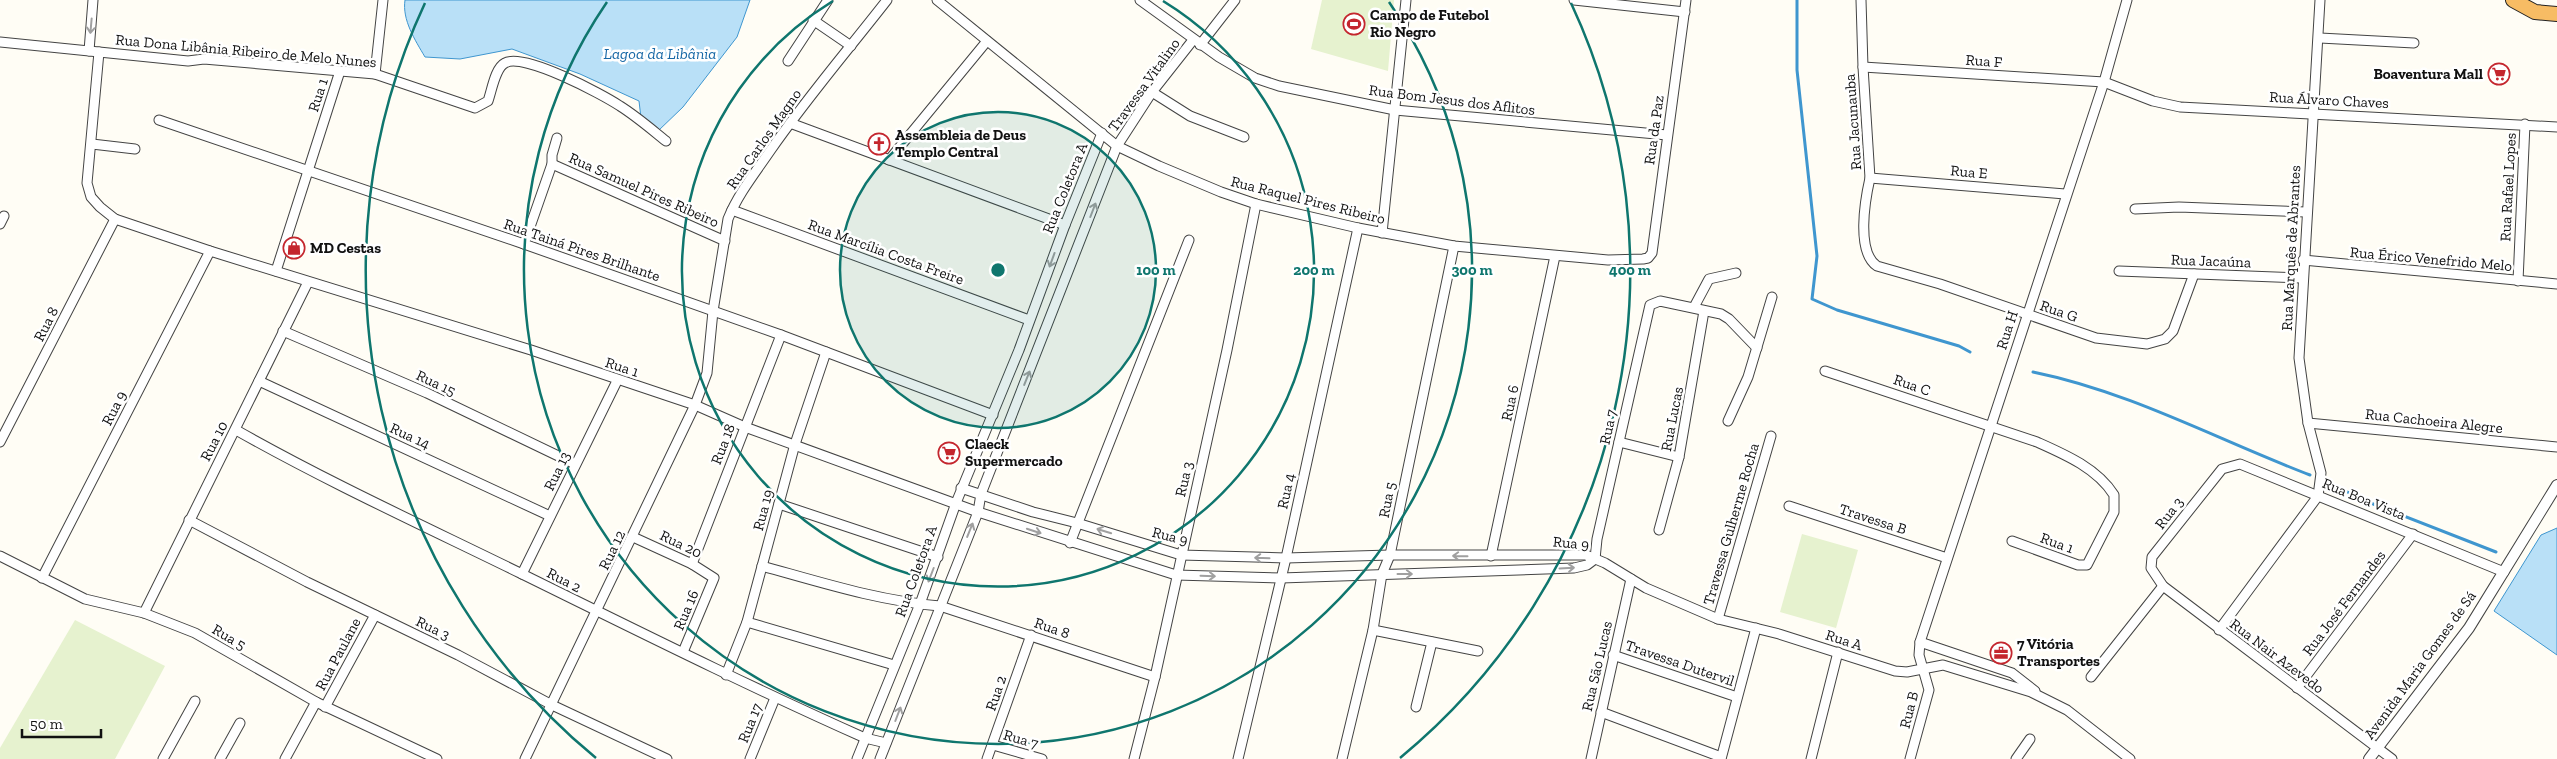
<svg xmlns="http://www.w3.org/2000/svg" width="2557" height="759" viewBox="0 0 2557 759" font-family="'Zilla Slab',serif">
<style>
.pitch{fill:#e6f2cf}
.water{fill:#b9e0f7;stroke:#3f96cf}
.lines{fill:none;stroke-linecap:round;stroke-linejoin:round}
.stream{stroke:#3f96cf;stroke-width:3}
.minor-casing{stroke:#444;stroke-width:11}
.tertiary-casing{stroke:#444;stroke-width:12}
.trunk-casing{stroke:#222;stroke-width:16}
.minor{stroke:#fff;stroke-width:9}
.tertiary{stroke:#fff;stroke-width:10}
.trunk{stroke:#f7bc64;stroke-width:14}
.oneway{stroke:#a0a0a0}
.ring{fill:none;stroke:#0f766e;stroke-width:2.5}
.labels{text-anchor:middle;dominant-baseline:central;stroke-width:5;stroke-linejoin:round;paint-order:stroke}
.poi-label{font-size:15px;font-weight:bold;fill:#111;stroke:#fff;text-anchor:start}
.street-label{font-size:15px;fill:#111;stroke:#fff}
.water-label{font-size:16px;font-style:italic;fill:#1768a6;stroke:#fff}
.centre{fill:#0f766e;stroke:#fff;stroke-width:2.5}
.ring-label{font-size:15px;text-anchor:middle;font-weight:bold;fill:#0f766e;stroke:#fff;stroke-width:5;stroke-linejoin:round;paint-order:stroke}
</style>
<rect width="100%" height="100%" fill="#fffdf5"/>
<g class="pitch">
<polygon points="1322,0 1394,0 1388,71 1311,49"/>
<polygon points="1802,534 1858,550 1836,628 1780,612"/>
<polygon points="75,620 165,666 115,759 0,759 0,748"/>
</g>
<g class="water">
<path d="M405,0h345l-13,37 -54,70 -25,24 -17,-13 -2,-17 -59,-27 -68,-25 -52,10 -35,-2c-10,-17 -23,-37 -20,-57z"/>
<polygon points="2557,528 2557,655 2494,611 2541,535"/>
</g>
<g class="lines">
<g class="stream">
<polyline points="1797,0 1797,70 1817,256 1812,299 1837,310 1959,346 1970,352"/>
<path d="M2033,372c98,20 185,68 277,103"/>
<polyline points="2329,483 2368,502 2496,552"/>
</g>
<g class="minor-casing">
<g id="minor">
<polyline points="937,0 1117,146 1159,166 1221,192 1256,204 1358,228 1454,246 1608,260 1643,259 1648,258 1652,253 1686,0"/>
<polyline points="1140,0 1219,57 1255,78 1279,86 1395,110 1667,135"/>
<polyline points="1574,0 1685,12"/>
<path d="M1861,0l2,67 7,111c-5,22 -14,74 7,88l63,18 156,54 51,6 18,-5 8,-8 21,-57"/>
<polyline points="813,20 851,46"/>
<polyline points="2320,38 2414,43"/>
<path d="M0,42l188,19 16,-2 171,15 100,34 13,-7c4,-11 7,-33 17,-38 18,-11 97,31 115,43 16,10 31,23 46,35"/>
<polyline points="1200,45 1235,0"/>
<polyline points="89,51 93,0"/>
<polyline points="99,52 87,183 91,197 100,207 115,219 210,251 531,350 695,405 745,427 978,512 1176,575 1281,578 1574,568 1587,565 1595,559"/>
<polyline points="788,61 828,0"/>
<polyline points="1863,67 2104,82 2153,101 2180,107 2557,127"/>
<polyline points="375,74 383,0"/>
<polyline points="1152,92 1190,116 1244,137"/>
<polyline points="159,120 524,244 781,335 993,415"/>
<polyline points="790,123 1065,225"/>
<polyline points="92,144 135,149"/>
<polyline points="889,160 987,41"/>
<polyline points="552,164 725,241"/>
<polyline points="1870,178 2065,194"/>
<polyline points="2135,209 2179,207 2306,212"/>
<polyline points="732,210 1029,320"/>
<polyline points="0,224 4,216"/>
<polyline points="1382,233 1406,0"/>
<polyline points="524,244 552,164 552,155 557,138"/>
<polyline points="2303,260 2557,284"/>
<polyline points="276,271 340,71"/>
<polyline points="2119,271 2302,278"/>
<polyline points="2518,281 2525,124"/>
<polyline points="1694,307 1709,279 1736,273"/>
<polyline points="283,331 427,393 575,464"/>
<path d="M1825,371l212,71c27,12 60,26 77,53v17l-27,53h-9l-66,-24"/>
<polyline points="259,381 550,516"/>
<polyline points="1728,421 1748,377 1772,297"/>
<polyline points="2308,423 2557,447"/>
<path d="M236,430c92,52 188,96 284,143 114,56 228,113 345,165l21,5"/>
<polyline points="0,442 115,219"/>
<polyline points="1619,442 1679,457"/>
<polyline points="961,488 1033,512 1077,523 1181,555 1286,558 1390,555 1586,555 1605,563 1646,588 1718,619 1779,634 1895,671 1907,672 1943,665 2031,692 2067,710 2130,759"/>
<polyline points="779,504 938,557"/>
<polyline points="1789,506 1947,558"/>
<polyline points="189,520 307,582 458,655 552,705 667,759"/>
<polyline points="1659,530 1679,457 1704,311"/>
<polyline points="633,537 692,564 714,578 683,652"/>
<polyline points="1070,543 1189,240"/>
<polyline points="0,556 85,599 144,613 195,633 316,702 437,759"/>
<polyline points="1491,556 1555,256"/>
<polyline points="1595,559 1597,539 1650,305 1660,301 1721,314 1729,319 1757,348"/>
<polyline points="692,564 781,335"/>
<path d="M762,566c58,16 117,35 178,40l215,71"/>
<polyline points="522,574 617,381"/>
<polyline points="42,578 210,251"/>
<polyline points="144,613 308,282"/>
<polyline points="1718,619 1771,436"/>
<polyline points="747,622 894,665"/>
<polyline points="1373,630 1478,651"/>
<polyline points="2219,630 2318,496 2321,473 2308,423 2299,358 2320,0"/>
<polyline points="1920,642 2012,673 2035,691"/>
<polyline points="1613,655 1737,697"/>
<polyline points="726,675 747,622 795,444 826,352"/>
<polyline points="2091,677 2163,586"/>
<polyline points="2297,688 2413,534"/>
<polyline points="325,707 375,615"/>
<polyline points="1416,707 1432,642"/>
<polyline points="1601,712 1721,757"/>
<polyline points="993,745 1042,759"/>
<polyline points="163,759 195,701"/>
<polyline points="220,759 240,723"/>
<polyline points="285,759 316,702"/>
<path d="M525,759l170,-354 12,-32 6,-62 15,-92c10,-25 27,-46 42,-68 36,-52 78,-101 117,-151"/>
<polyline points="750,759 775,698"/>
<polyline points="857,759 920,604 956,503 1019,350 1065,225 1102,133"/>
<polyline points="880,759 978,512 981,494 1117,146 1152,92 1193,40"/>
<polyline points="987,759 1031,635"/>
<polyline points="1134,759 1155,677 1227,350 1256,204"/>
<polyline points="1238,759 1286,558 1358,228"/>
<polyline points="1342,759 1373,630 1382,574 1390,555 1454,246"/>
<polyline points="1591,759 1631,579"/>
<polyline points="1721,759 1756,628"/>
<polyline points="1811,759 1838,652"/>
<polyline points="1910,759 1929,690 1919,655 1920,642 2104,82 2127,0"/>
<polyline points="2016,759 2030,739"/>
<polyline points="2392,759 2163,586 2151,568 2152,557 2222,469 2240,464 2504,572"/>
</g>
</g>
<g class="tertiary-casing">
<polyline id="tertiary" points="2369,759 2469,628 2557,485"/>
</g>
<g class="trunk-casing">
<polyline id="trunk" points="2513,0 2535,12 2557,14"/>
</g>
<use href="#minor" class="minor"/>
<use href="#tertiary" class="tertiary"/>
<use href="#trunk" class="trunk"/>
</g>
<defs><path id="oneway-shaft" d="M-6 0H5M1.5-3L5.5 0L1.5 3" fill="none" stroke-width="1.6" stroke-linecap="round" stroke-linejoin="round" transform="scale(1.25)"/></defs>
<g class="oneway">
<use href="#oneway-shaft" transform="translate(91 26) rotate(95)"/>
<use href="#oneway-shaft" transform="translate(1093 210) rotate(-69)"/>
<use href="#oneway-shaft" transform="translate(1052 260) rotate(110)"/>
<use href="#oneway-shaft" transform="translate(1027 378) rotate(-68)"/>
<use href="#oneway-shaft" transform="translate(970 530) rotate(-68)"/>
<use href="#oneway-shaft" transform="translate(1034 531) rotate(18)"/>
<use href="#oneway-shaft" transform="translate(1104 531) rotate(-163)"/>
<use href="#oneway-shaft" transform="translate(1460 556) rotate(-179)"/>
<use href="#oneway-shaft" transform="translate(1262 558) rotate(-178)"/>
<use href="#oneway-shaft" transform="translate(1567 568) rotate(-3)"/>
<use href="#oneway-shaft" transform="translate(1405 574)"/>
<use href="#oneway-shaft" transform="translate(931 575) rotate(111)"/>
<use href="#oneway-shaft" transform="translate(1208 576) rotate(2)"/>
<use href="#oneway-shaft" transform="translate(898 714) rotate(-69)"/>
</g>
<circle cx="998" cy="270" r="158" fill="#0f766e" fill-opacity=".12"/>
<g class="ring">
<circle cx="998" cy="270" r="158"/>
<path d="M1163 1A316 316 0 1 1 833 1"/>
<path d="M1389 2A474 474 0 1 1 607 2"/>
<path d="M596 758A632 632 0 0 1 425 3M1571 3A632 632 0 0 1 1400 758"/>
</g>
<defs>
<g id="stadium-ring" transform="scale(1.125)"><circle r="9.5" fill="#fff" stroke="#c4262e" stroke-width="1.5"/><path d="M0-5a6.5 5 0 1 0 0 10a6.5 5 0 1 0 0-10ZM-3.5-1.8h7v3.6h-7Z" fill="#c4262e"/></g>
<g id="supermarket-ring" transform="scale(1.125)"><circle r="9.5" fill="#fff" stroke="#c4262e" stroke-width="1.5"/><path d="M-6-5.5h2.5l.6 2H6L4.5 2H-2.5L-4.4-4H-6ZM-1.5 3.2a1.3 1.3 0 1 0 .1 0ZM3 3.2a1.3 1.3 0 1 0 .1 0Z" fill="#c4262e"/></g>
<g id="church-ring" transform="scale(1.125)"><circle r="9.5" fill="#fff" stroke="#c4262e" stroke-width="1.5"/><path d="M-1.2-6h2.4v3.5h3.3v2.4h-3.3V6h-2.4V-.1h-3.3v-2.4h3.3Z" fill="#c4262e"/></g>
<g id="shop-ring" transform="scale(1.125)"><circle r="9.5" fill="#fff" stroke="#c4262e" stroke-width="1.5"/><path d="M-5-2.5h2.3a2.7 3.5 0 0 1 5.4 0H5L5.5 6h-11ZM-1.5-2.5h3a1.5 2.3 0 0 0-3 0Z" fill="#c4262e"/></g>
<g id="office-ring" transform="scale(1.125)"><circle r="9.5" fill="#fff" stroke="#c4262e" stroke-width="1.5"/><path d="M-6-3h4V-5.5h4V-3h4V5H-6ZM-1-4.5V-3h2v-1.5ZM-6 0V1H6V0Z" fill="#c4262e"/></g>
</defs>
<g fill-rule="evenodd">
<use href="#stadium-ring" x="1354" y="24"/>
<use href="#supermarket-ring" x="2499" y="74"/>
<use href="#church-ring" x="879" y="144"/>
<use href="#shop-ring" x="294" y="248"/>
<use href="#supermarket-ring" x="949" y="453"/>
<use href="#office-ring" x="2001" y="653"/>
</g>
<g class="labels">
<g class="poi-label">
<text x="1370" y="15">Campo de Futebol<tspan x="1370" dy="17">Rio Negro</tspan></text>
<text x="2483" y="74" text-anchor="end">Boaventura Mall</text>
<text x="895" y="135">Assembleia de Deus<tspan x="895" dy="17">Templo Central</tspan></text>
<text x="310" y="248">MD Cestas</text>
<text x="965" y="444">Claeck<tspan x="965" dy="17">Supermercado</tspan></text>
<text x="2017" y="644">7 Vitória<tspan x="2017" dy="17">Transportes</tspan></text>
</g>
<g class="street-label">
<text transform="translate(246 51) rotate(5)">Rua Dona Libânia Ribeiro de Melo Nunes</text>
<text transform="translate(1984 61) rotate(4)">Rua F</text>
<text transform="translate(1144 85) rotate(-54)">Travessa Vitalino</text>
<text transform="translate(318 95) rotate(-72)">Rua 1</text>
<text transform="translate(1452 100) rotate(7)">Rua Bom Jesus dos Aflitos</text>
<text transform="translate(2329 100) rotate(3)">Rua Álvaro Chaves</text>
<text transform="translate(1853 122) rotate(-94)">Rua Jacunauba</text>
<text transform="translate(1654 130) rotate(-82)">Rua da Paz</text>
<text transform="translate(764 139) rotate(-55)">Rua Carlos Magno</text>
<text transform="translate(1969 172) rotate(5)">Rua E</text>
<text transform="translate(2508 187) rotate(-87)">Rua Rafael Lopes</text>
<text transform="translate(1065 188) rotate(-68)">Rua Coletora A</text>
<text transform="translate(644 190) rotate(24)">Rua Samuel Pires Ribeiro</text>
<text transform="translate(1308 200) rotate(14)">Rua Raquel Pires Ribeiro</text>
<text transform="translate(2291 248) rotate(-87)">Rua Marquês de Abrantes</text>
<text transform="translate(582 250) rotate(19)">Rua Tainá Pires Brilhante</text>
<text transform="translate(886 252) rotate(20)">Rua Marcília Costa Freire</text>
<text transform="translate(2431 259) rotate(5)">Rua Érico Venefrido Melo</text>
<text transform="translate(2211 261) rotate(2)">Rua Jacaúna</text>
<text transform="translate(2059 311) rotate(19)">Rua G</text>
<text transform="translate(46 324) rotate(-63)">Rua 8</text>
<text transform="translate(2007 330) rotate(-72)">Rua H</text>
<text transform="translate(622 367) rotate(18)">Rua 1</text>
<text transform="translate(436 383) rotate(25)">Rua 15</text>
<text transform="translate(1912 385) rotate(19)">Rua C</text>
<text transform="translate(1510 403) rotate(-78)">Rua 6</text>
<text transform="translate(114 408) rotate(-63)">Rua 9</text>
<text transform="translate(1672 419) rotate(-79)">Rua Lucas</text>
<text transform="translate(2434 421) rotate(6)">Rua Cachoeira Alegre</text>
<text transform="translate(1608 427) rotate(-78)">Rua 7</text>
<text transform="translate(410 436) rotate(25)">Rua 14</text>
<text transform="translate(214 441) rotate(-63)">Rua 10</text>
<text transform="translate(723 444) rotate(-69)">Rua 18</text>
<text transform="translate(557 471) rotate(-64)">Rua 13</text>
<text transform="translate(1184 479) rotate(-77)">Rua 3</text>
<text transform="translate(1286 491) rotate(-78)">Rua 4</text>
<text transform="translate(2364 499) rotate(22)">Rua Boa Vista</text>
<text transform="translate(1387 500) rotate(-79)">Rua 5</text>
<text transform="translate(763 510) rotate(-75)">Rua 19</text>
<text transform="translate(2169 513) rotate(-52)">Rua 3</text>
<text transform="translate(1873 519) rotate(18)">Travessa B</text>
<text transform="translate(1731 524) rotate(-74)">Travessa Gulherme Rocha</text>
<text transform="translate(1170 536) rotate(14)">Rua 9</text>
<text transform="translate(1571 543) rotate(5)">Rua 9</text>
<text transform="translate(2057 543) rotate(20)">Rua 1</text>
<text transform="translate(681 544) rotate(26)">Rua 20</text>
<text transform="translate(612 550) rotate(-64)">Rua 12</text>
<text transform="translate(916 571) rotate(-70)">Rua Coletora A</text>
<text transform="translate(564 580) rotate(27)">Rua 2</text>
<text transform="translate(2344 603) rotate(-53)">Rua José Fernandes</text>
<text transform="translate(686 610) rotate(-67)">Rua 16</text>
<text transform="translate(433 628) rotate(26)">Rua 3</text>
<text transform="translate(1052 628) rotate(19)">Rua 8</text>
<text transform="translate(229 637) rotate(30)">Rua 5</text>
<text transform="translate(1844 640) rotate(18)">Rua A</text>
<text transform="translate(338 654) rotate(-62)">Rua Paulane</text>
<text transform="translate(2277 656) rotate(37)">Rua Nair Azevedo</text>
<text transform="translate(1680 663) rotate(19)">Travessa Dutervil</text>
<text transform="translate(2420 665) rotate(-54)">Avenida Maria Gomes de Sá</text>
<text transform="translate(1597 666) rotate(-77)">Rua São Lucas</text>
<text transform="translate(996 693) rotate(-71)">Rua 2</text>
<text transform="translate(1909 710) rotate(-76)">Rua B</text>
<text transform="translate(750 723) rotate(-68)">Rua 17</text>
<text transform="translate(1021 739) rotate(16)">Rua 7</text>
</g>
<g class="water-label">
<text x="660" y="53">Lagoa da Libânia</text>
</g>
</g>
<circle cx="998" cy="270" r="8" class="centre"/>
<g class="ring-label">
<text x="1156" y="275">100 m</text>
<text x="1314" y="275">200 m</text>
<text x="1472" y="275">300 m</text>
<text x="1630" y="275">400 m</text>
</g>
<path d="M22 729v8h79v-8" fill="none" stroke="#111111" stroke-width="2.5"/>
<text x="30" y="729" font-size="15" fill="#111111" stroke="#ffffff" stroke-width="4" paint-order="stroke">50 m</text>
</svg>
